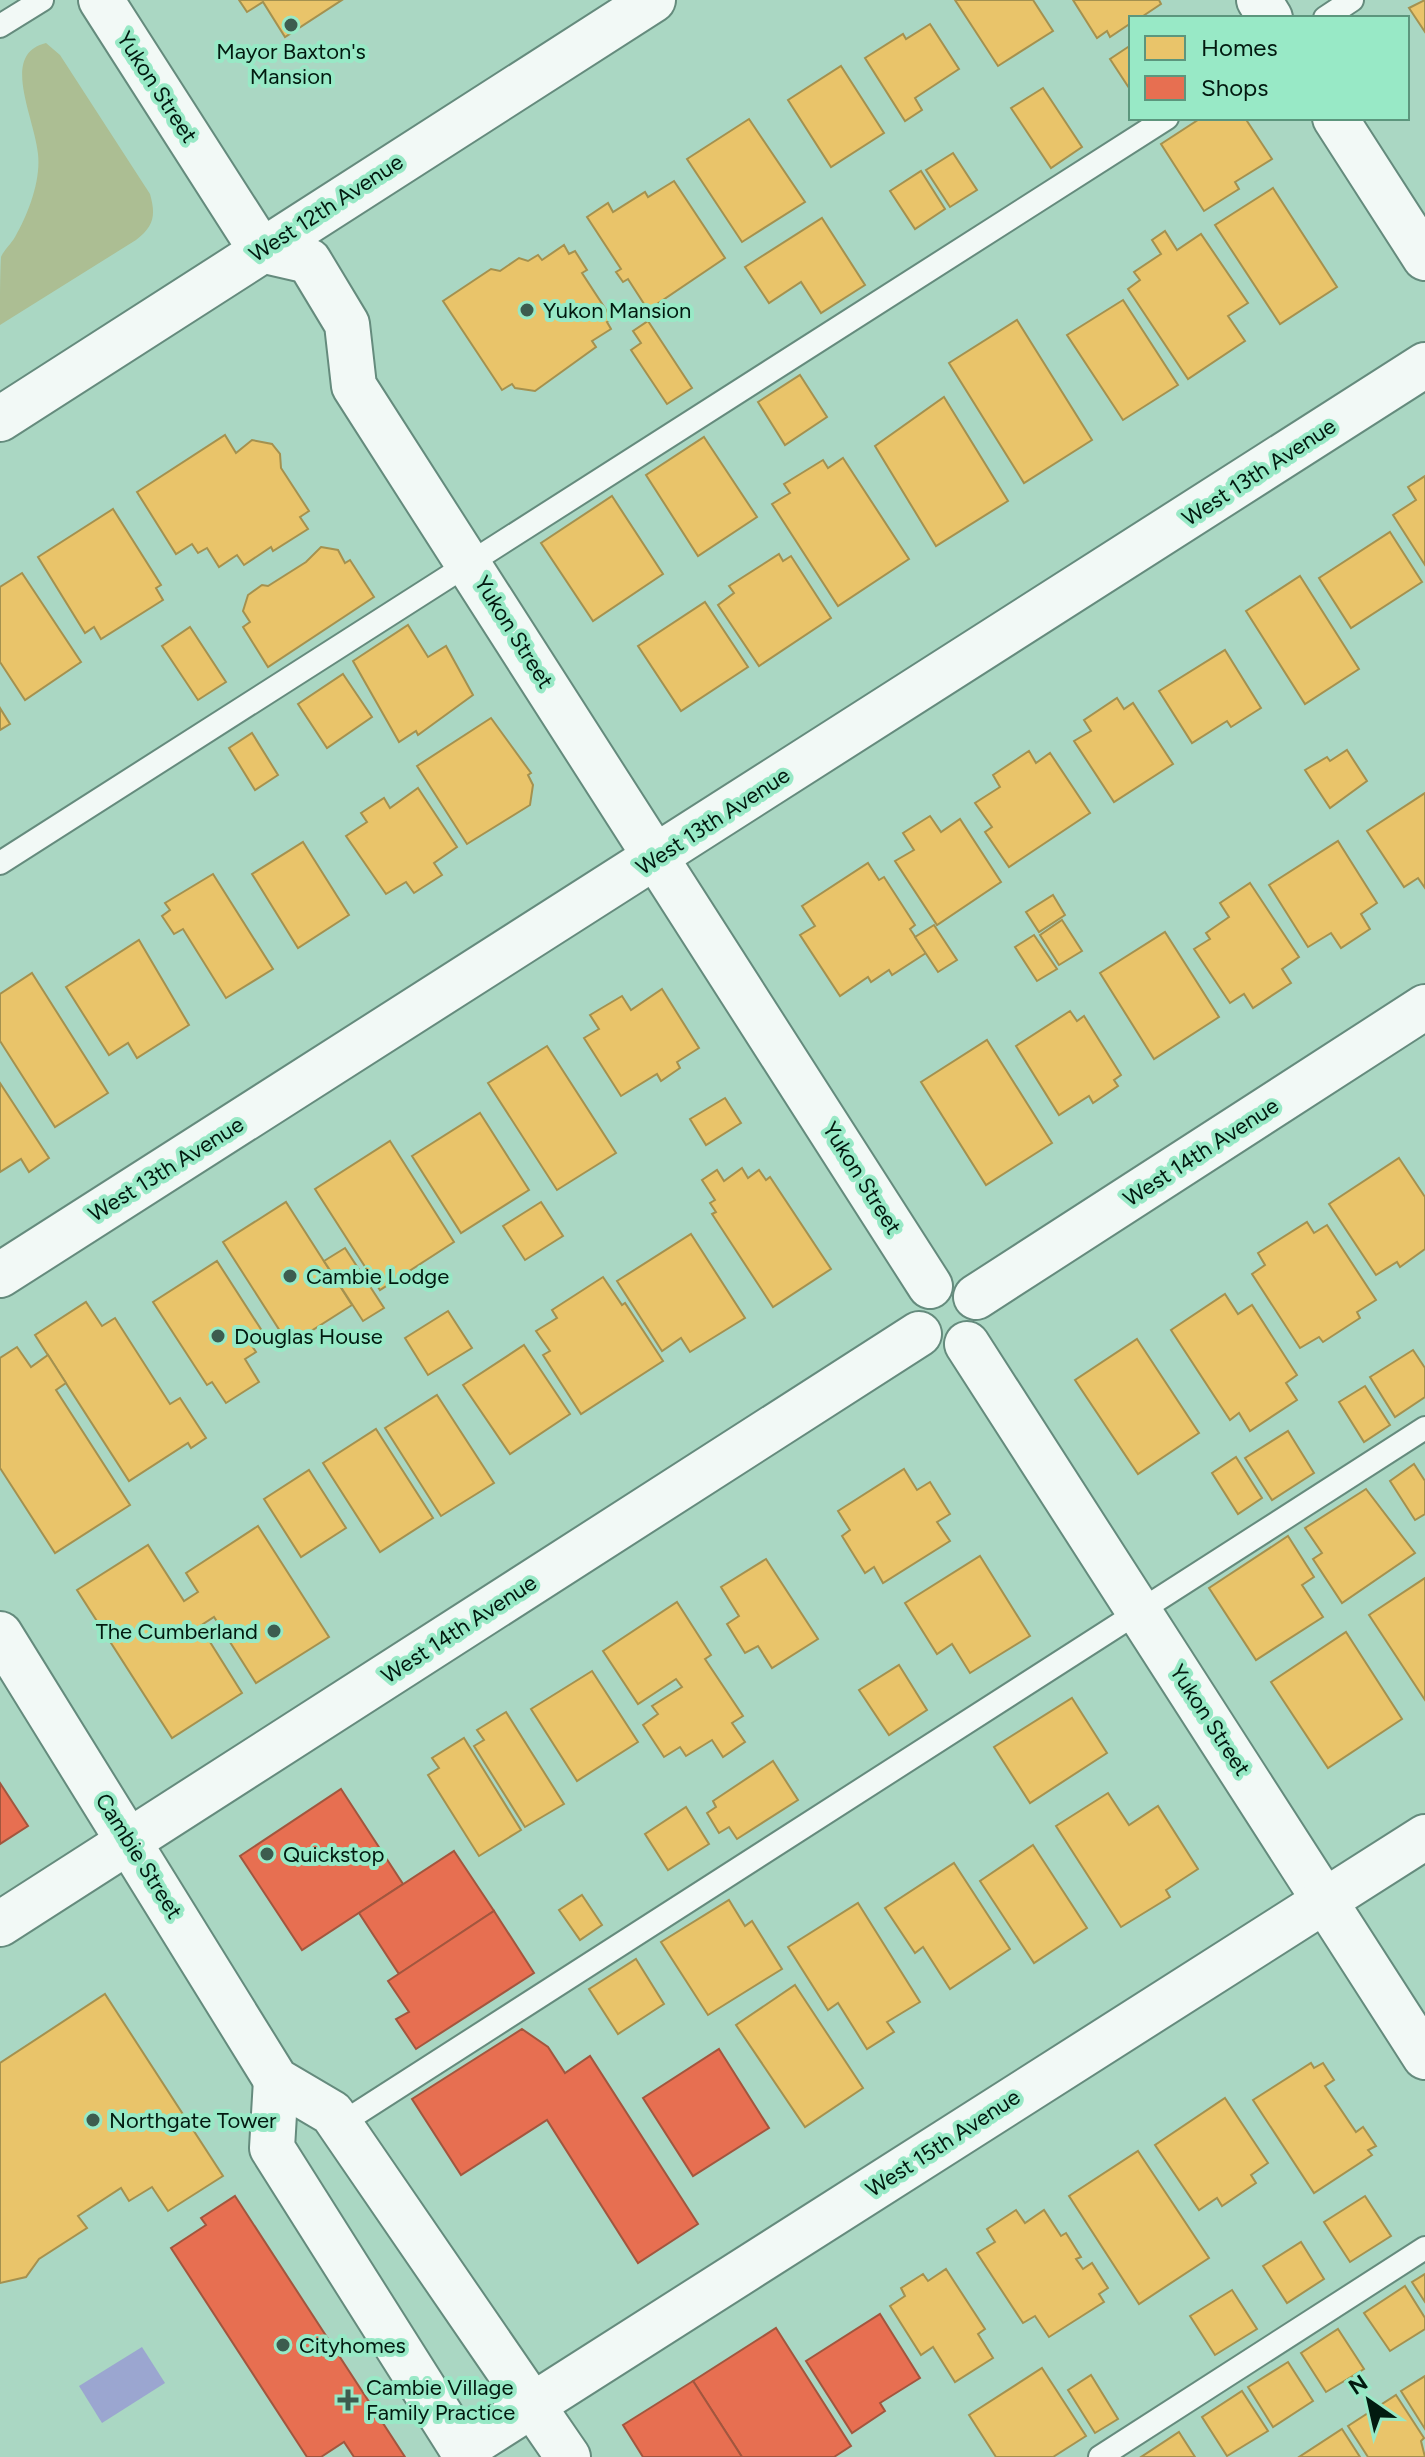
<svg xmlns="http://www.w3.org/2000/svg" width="1425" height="2457" viewBox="0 0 1425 2457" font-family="Figtree,sans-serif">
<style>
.green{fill:#acbe93}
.water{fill:#9ba6d0}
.homes{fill:#e9c46a;stroke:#a4914f;stroke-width:2}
.shops{fill:#e76f51;stroke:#a2563e;stroke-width:2}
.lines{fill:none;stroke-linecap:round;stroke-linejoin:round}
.lane-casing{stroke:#658b7d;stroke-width:26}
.street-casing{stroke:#658b7d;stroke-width:48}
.secondary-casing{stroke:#658b7d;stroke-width:48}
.lane{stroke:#f2f9f6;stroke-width:22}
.street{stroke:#f2f9f6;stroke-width:44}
.secondary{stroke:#f2f9f6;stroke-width:44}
.poi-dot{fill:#3d5c4f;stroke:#98e9c6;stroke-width:3}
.labels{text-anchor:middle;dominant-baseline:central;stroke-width:8;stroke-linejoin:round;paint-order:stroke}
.poi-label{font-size:22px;fill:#021a10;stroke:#98e9c6;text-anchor:start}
.street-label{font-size:22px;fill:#021a10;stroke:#98e9c6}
</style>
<rect width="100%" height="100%" fill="#aad7c3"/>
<path class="green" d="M46,43l14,12 90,139c6,21 4,32 -14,46l-136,85c0,-19 0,-51 1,-68 3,-7 10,-13 14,-20 13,-23 26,-56 23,-83 -4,-39 -38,-100 8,-111z"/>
<polygon class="water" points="142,2347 165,2383 102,2423 79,2386"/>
<g class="homes">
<polygon points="239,0 342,0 285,37 263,2 247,12"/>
<polygon points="955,0 1033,0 1053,31 998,66"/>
<polygon points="1073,0 1159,0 1161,4 1140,18 1131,18 1131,23 1110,37 1107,31 1097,38"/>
<polygon points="1425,0 1425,32 1409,8"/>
<polygon points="930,24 959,69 915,98 922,110 905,121 865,58 903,34 906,39"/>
<polygon points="1131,45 1131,91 1110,59"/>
<polygon points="841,66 884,133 831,167 788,100"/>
<polygon points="1043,88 1082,147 1051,168 1011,108"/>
<polygon points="1201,118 1245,118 1272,159 1235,182 1239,189 1204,211 1161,144"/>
<polygon points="749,119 805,202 742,242 687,159"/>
<polygon points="953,153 977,190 950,207 926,170"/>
<polygon points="921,171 945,209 915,229 890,191"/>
<polygon points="674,181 725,258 648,310 628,279 623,282 616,272 621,269 587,217 608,203 613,212 645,192 648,197"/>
<polygon points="1273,188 1337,287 1280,324 1215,225"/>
<polygon points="822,218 865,285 821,313 801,282 769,303 745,267"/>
<polygon points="1165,231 1177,250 1201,234 1248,303 1228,316 1245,341 1188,379 1128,289 1140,280 1134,272 1161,254 1152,240"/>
<polygon points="564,245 569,254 575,251 587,270 582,273 612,319 607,322 611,329 592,341 596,347 535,391 515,388 512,384 502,390 443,301 491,269 500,271 519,258 528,261 538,255 542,260"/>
<polygon points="1123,300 1178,385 1123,420 1067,335"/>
<polygon points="1017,320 1092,440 1024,483 949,363"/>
<polygon points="648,321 692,388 667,404 631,350 641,343 633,331"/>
<polygon points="800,375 827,417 785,445 758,402"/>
<polygon points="944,397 1008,501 936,546 875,446"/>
<polygon points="225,435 236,453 252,440 272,444 280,454 281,468 309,511 300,517 308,529 273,551 271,547 244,565 237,555 219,567 207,548 198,553 192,544 176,554 137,492"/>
<polygon points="704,437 757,517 698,556 646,475"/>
<polygon points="843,458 909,559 838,606 772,504 790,493 784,484 823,460 828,468"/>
<polygon points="1425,476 1425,565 1393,515 1416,500 1408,487"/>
<polygon points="612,496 663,574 593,621 541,543"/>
<polygon points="113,509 161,585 156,588 163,600 101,639 94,627 85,633 38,557"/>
<polygon points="1390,532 1422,582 1351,628 1319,578"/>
<polygon points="321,547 338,550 345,563 350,560 374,597 268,667 243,627 250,622 243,611 248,595 262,585 268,586 306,562"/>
<polygon points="779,554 783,561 791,556 831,618 759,666 718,605 734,593 729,586"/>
<polygon points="22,573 81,662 25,700 0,662 0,587"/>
<polygon points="1300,576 1359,669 1305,704 1246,611"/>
<polygon points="705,602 748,667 681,711 638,646"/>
<polygon points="408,625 428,657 446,646 473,695 418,735 416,731 399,742 353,661"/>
<polygon points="190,627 226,682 198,700 162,646"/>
<polygon points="1225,650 1261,708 1231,727 1227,721 1192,743 1159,691"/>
<polygon points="343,674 372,717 327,748 298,704"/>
<polygon points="1117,698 1124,709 1133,703 1173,764 1114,802 1074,741 1091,731 1084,720"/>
<polygon points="0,708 10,724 0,730"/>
<polygon points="491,718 531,773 528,775 533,785 530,805 467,844 417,766"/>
<polygon points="252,733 278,775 255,790 229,748"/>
<polygon points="1347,750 1367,781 1330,808 1305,770 1327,757 1330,761"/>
<polygon points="1029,751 1036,763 1050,753 1090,813 1009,867 985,832 992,827 975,803 1000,787 993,775"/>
<polygon points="418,788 457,847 434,863 442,875 414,893 406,882 386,894 346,836 367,822 361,813 384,798 390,808"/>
<polygon points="1425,793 1425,888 1418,878 1404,887 1367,831"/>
<polygon points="930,816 941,832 960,819 1001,882 937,925 895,861 914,850 903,833"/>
<polygon points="1338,841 1377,903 1361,914 1370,929 1341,948 1331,933 1308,947 1269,885"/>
<polygon points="303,842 349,915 298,948 252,874"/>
<polygon points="868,863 879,880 884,877 915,925 910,929 926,953 892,975 889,970 871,982 868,977 840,996 800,935 815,926 802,906"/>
<polygon points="213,874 273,969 226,998 183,929 174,934 162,916 170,910 165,903"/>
<polygon points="1250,883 1299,957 1282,969 1291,983 1253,1008 1244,994 1230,1003 1194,949 1210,939 1206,933 1229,917 1220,903"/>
<polygon points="1053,895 1065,915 1039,932 1026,912"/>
<polygon points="1062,920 1082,951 1059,965 1040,935"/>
<polygon points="934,925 957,960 938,972 915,937"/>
<polygon points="1165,932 1219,1017 1154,1059 1100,973"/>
<polygon points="1034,935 1057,969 1037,981 1015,947"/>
<polygon points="139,940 189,1025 137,1058 128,1043 109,1055 66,987"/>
<polygon points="32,973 108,1093 55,1127 0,1041 0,994"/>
<polygon points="662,989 699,1048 677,1062 680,1068 661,1081 657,1074 621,1096 584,1038 599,1029 590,1015 622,996 631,1010"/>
<polygon points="1070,1011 1077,1021 1084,1016 1121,1075 1114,1080 1118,1086 1093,1103 1089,1096 1059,1115 1016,1046"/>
<polygon points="987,1040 1052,1143 986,1185 921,1082"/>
<polygon points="547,1046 616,1153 557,1190 488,1083"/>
<polygon points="0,1083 49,1158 29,1172 21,1159 0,1172"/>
<polygon points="725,1098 741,1123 706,1145 690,1119"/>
<polygon points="480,1113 529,1190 461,1233 412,1156"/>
<polygon points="390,1141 454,1242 380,1290 315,1189"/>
<polygon points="1399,1158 1425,1197 1425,1249 1400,1267 1397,1262 1376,1275 1329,1204"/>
<polygon points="742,1168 748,1178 759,1170 766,1180 770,1177 831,1269 773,1307 712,1214 716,1212 710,1203 715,1200 702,1180 717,1170 724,1181"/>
<polygon points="286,1202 352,1305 289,1345 223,1242"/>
<polygon points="541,1202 563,1236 525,1260 503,1226"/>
<polygon points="1307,1222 1314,1233 1327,1225 1376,1300 1357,1312 1360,1318 1323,1342 1319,1337 1300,1348 1252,1274 1265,1265 1258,1253"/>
<polygon points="691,1234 745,1318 690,1352 681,1338 662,1351 617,1281"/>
<polygon points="345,1248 384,1308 363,1321 324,1261"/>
<polygon points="217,1261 264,1334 250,1343 256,1352 245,1359 259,1382 226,1403 212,1382 207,1385 153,1302"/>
<polygon points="603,1277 622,1305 625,1303 663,1361 581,1414 543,1355 550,1351 536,1331 557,1318 552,1310"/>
<polygon points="1225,1294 1238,1314 1252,1305 1297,1375 1286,1383 1297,1400 1250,1431 1239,1413 1230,1420 1171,1330"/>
<polygon points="86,1302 102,1326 115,1318 170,1404 180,1398 206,1438 191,1448 188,1443 129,1481 35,1335"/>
<polygon points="448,1311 472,1348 428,1375 405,1338"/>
<polygon points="1137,1339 1199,1433 1138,1474 1075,1380"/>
<polygon points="524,1345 570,1414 510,1454 463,1385"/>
<polygon points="17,1347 31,1367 48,1355 66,1383 56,1390 130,1505 55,1553 0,1468 0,1358"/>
<polygon points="1413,1350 1425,1368 1425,1397 1395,1417 1370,1377"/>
<polygon points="1365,1386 1390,1425 1364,1442 1339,1402"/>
<polygon points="437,1395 494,1483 441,1516 385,1428"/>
<polygon points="376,1429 433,1518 380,1552 323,1463"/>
<polygon points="1288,1431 1314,1473 1272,1500 1245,1458"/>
<polygon points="1236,1457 1262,1498 1238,1514 1212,1473"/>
<polygon points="1414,1464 1425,1481 1425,1514 1415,1520 1390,1481"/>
<polygon points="904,1469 917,1490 930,1482 950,1514 937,1522 950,1541 883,1583 874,1567 865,1573 842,1536 850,1530 838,1511"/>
<polygon points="309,1470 346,1528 301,1557 264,1499"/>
<polygon points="1366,1489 1415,1553 1342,1603 1313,1559 1322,1553 1305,1528"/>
<polygon points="258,1526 329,1637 256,1683 214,1617 200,1626 242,1693 172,1738 77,1590 148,1545 184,1601 198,1592 186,1573"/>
<polygon points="1288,1536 1314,1577 1302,1585 1323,1617 1256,1660 1209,1588"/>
<polygon points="980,1556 1030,1636 970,1673 952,1644 937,1654 905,1603"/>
<polygon points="766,1559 818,1639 772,1668 758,1646 745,1653 727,1624 739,1616 721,1587"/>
<polygon points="1425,1578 1425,1700 1369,1615"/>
<polygon points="677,1602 711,1655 705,1659 743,1716 732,1723 745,1742 723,1757 712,1740 686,1756 680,1747 664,1757 643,1725 658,1714 652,1706 682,1687 676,1679 638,1704 603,1651"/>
<polygon points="1346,1632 1402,1719 1328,1768 1271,1682"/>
<polygon points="899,1665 927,1710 889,1735 859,1690"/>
<polygon points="592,1671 638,1742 577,1781 531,1709"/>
<polygon points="1072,1698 1107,1753 1030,1803 994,1747"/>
<polygon points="506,1712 564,1804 525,1827 474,1746 484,1740 477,1730"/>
<polygon points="464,1738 521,1830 479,1856 428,1775 439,1768 432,1758"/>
<polygon points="773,1761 798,1800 737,1839 729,1827 719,1833 707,1813 716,1807 713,1801"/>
<polygon points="1108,1793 1129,1825 1158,1806 1198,1869 1166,1890 1170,1897 1121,1927 1056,1826"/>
<polygon points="686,1807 709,1844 668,1870 645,1834"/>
<polygon points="1033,1845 1087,1928 1034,1963 980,1881"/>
<polygon points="954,1863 1010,1949 950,1989 923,1947 915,1953 885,1908"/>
<polygon points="582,1895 602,1925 580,1940 559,1910"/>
<polygon points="729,1900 745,1926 752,1921 782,1969 708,2015 661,1942"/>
<polygon points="858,1903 920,2002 887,2022 894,2032 867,2049 838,2003 828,2010 788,1947"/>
<polygon points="636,1959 664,2004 618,2034 589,1989"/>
<polygon points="795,1985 863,2088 805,2127 736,2025"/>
<polygon points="105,1994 223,2176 168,2211 152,2187 129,2201 121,2188 78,2216 87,2228 39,2259 26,2277 0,2283 0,2063"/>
<polygon points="1311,2063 1314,2068 1323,2063 1334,2080 1325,2086 1356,2132 1363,2127 1376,2146 1368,2150 1372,2155 1314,2193 1253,2100"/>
<polygon points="1225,2098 1268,2163 1251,2175 1256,2183 1222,2206 1217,2198 1199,2210 1155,2145"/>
<polygon points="1138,2151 1209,2258 1139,2304 1069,2196"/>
<polygon points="1365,2196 1391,2236 1350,2262 1324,2222"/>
<polygon points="1016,2210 1025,2223 1044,2210 1061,2236 1066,2233 1081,2257 1076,2259 1083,2269 1092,2263 1108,2288 1099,2294 1104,2302 1049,2337 1035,2316 1023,2323 977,2253 995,2242 987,2229"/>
<polygon points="1301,2242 1324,2279 1287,2303 1263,2266"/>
<polygon points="946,2269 985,2329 978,2334 993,2358 955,2382 933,2347 921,2355 890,2306 905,2296 901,2288 923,2274 928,2281"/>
<polygon points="1425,2274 1425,2302 1412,2282"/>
<polygon points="1405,2286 1425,2318 1425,2329 1390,2351 1364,2313"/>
<polygon points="1232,2290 1257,2329 1215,2355 1190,2316"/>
<polygon points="1338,2329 1364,2369 1326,2392 1301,2353"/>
<polygon points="1288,2362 1313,2401 1273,2427 1248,2387"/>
<polygon points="1042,2368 1086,2436 1053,2457 996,2457 969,2415"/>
<polygon points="1091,2375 1118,2419 1095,2433 1068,2390"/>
<polygon points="1425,2376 1425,2429 1401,2391"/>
<polygon points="1242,2391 1268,2431 1227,2456 1202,2417"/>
<polygon points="1396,2395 1424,2438 1421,2441 1425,2457 1368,2457 1348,2426"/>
<polygon points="1342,2429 1360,2457 1299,2457"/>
<polygon points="1179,2432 1195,2457 1141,2457"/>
</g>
<g class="shops">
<polygon points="0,1783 28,1826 0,1844"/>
<polygon points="341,1789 403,1884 302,1950 240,1856"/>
<polygon points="454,1851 494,1911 399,1974 359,1913"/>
<polygon points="494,1911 534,1973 416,2049 396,2019 409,2012 388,1981"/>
<polygon points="522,2029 548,2047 565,2073 590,2056 698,2224 638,2263 547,2120 461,2175 412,2099"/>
<polygon points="719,2049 769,2128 693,2176 643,2098"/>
<polygon points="235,2196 405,2457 354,2457 344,2442 321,2457 307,2457 171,2248 206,2225 201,2218"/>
<polygon points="880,2314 920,2378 880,2403 885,2411 852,2433 806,2361"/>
<polygon points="776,2328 851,2446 834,2457 742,2457 693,2381"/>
<polygon points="693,2381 742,2457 643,2457 623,2425"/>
</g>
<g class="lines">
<g class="lane-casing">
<g id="lane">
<polyline points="1325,18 1352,0"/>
<polyline points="0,26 42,0"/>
<polyline points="0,863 1167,118"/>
<polyline points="339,2125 1425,1428"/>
<polyline points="1100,2457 1425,2248"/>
</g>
</g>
<g class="street-casing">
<g id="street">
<polyline points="1259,0 1270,18"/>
<polyline points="1335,118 1425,258"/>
<polyline points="261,250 309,261 347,324 354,386 930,1286"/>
<polyline points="0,1275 1425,365"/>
<polyline points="976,1297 1425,1007"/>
<polyline points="967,1344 1425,2057"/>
<polyline points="0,1924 919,1334"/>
<polyline points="462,2450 1425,1837"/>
</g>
</g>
<g class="secondary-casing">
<g id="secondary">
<polyline points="101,0 261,250"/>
<polyline points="0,419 653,0"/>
<polyline points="0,1634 276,2080 332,2113 568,2457"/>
<polyline points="276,2080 272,2148 467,2457"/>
</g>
</g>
<use href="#lane" class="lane"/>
<use href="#street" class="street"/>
<use href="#secondary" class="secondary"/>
</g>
<g class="poi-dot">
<circle cx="291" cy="25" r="8"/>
<circle cx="527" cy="310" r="8"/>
<circle cx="290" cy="1276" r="8"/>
<circle cx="218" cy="1336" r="8"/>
<circle cx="274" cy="1631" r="8"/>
<circle cx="267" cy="1854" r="8"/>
<circle cx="93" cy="2120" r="8"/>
<circle cx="283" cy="2345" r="8"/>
<path d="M344 2388h8v8h8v8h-8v8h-8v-8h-8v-8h8z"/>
</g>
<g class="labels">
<g class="poi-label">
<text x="291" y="51" text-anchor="middle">Mayor Baxton's<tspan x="291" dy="25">Mansion</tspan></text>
<text x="543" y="310">Yukon Mansion</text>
<text x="306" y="1276">Cambie Lodge</text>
<text x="234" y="1336">Douglas House</text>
<text x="258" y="1631" text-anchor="end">The Cumberland</text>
<text x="283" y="1854">Quickstop</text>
<text x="109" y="2120">Northgate Tower</text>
<text x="299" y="2345">Cityhomes</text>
<text x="366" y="2387">Cambie Village<tspan x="366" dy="25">Family Practice</tspan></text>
</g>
<g class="street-label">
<text transform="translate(157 87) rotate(57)">Yukon Street</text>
<text transform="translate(326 208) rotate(-33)">West 12th Avenue</text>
<text transform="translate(1259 472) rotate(-33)">West 13th Avenue</text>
<text transform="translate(514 632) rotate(58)">Yukon Street</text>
<text transform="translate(713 821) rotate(-33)">West 13th Avenue</text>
<text transform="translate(1201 1152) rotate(-33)">West 14th Avenue</text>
<text transform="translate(166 1169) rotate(-32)">West 13th Avenue</text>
<text transform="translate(862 1178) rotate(58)">Yukon Street</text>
<text transform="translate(459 1629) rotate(-33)">West 14th Avenue</text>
<text transform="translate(1210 1720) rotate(57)">Yukon Street</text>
<text transform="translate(139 1856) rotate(58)">Cambie Street</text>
<text transform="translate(943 2143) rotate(-33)">West 15th Avenue</text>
</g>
</g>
<rect x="1129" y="16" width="280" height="104" fill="#98e9c6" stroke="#5c967d" stroke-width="2"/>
<rect x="1145" y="36" width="40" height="24" fill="#e9c46a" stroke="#5c967d" stroke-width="2"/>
<text x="1201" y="56" font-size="24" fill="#021a10">Homes</text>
<rect x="1145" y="76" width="40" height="24" fill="#e76f51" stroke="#5c967d" stroke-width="2"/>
<text x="1201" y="96" font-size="24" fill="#021a10">Shops</text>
<g transform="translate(1369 2401) rotate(326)" stroke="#98e9c6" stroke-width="6" paint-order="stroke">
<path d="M0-6L14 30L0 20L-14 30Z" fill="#021a10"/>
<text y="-12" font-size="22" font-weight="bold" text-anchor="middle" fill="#021a10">N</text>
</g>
</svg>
